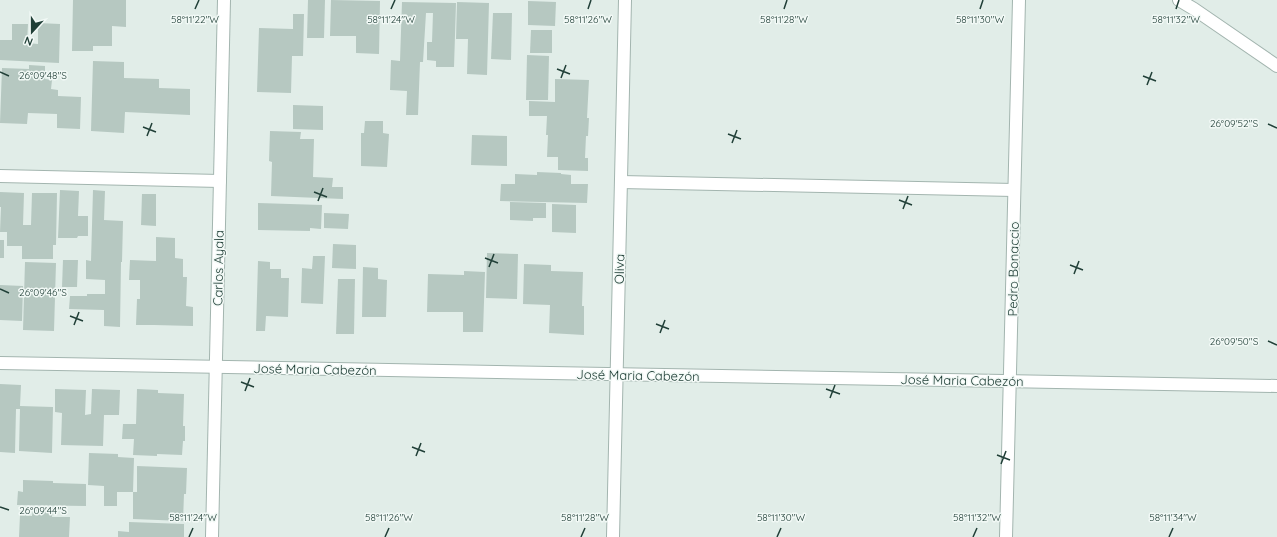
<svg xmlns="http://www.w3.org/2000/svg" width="1277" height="537" viewBox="0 0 1277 537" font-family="Quicksand,sans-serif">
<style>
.building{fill:#b6c8c1}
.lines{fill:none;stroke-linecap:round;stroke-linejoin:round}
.minor-casing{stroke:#a3b5af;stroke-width:14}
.minor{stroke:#fff;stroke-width:12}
.ticks{fill:none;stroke:#203f37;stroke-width:1.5}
.labels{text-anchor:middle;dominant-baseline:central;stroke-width:3;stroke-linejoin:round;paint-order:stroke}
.street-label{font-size:13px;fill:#203f37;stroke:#f2f9f6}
.ticks-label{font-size:10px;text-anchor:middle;fill:#203f37;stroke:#f2f9f6;stroke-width:3;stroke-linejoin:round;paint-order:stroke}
</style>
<rect width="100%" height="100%" fill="#e1ede8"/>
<g class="building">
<polygon points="73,0 126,0 126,27 112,26 112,46 93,46 93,51 72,51"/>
<polygon points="308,0 325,0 324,38 307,38"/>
<polygon points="331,0 380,1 379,54 356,53 356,36 330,36"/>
<polygon points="528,1 556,2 555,26 528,25"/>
<polygon points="402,2 456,3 454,67 436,67 436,61 427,60 427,42 432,42 433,13 426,13 423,62 420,62 418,115 406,115 407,91 390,90 391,60 400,61"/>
<polygon points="457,2 489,3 487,75 467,74 468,39 456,39"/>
<polygon points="493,13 512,13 511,60 491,59"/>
<polygon points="293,14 304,14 303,56 292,56 291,93 257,92 259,28 293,29"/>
<polygon points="38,23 60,24 59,63 0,60 0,40 12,40 12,24 28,24 27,43 38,44"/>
<polygon points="531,30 552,30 552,53 530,53"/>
<polygon points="527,55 549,56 548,100 526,100"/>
<polygon points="93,61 124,62 124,78 159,79 159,88 190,89 190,115 125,112 124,133 91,131"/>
<polygon points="29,65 45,66 45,79 52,80 51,89 58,90 58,96 81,97 80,129 57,128 57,114 28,113 27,124 0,123 2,68 29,69"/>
<polygon points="555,79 589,80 587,118 589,118 588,136 586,136 585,158 588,158 588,171 558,170 558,157 547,157 548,135 546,135 547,116 529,116 529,101 555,102"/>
<polygon points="293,105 323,106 323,130 293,129"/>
<polygon points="365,121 383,121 383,133 389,134 387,167 361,166 361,133 364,133"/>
<polygon points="270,131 301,132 300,139 314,139 313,177 333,178 332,187 343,187 343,199 271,196 272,162 269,161"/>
<polygon points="472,135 507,136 507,166 471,165"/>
<polygon points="537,172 561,173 561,174 571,175 571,184 588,184 587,203 500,201 501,184 515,184 515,174 537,175"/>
<polygon points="60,190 79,191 78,216 88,216 88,236 78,236 77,238 58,238"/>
<polygon points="93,190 105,191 104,220 123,221 122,262 121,262 120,327 104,326 104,310 69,309 70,296 87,296 87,294 105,294 105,280 86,279 86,260 91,261"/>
<polygon points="0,192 24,193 23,225 31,225 32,193 57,193 56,245 53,245 53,259 22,259 22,246 7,246 7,232 0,232 1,207 0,207"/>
<polygon points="142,194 156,194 156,226 141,225"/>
<polygon points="510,202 546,203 546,218 533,218 533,221 510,220"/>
<polygon points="258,203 322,205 321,229 310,228 310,231 258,230"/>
<polygon points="552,204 576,205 576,233 552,232"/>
<polygon points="324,213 349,214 348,229 324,228"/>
<polygon points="156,237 175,238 175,258 183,259 183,277 187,277 186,306 193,307 193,326 154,325 155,306 154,325 136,325 137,299 140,299 140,280 129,280 130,260 156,261"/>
<rect x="0" y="240" width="4" height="18"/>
<polygon points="333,244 356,245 356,269 332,268"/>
<polygon points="487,253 518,254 517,299 486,298"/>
<polygon points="313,256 325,256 323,304 301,303 302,268 312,269"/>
<polygon points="63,260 78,260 77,287 62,287"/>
<polygon points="258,261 270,262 270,269 281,269 281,278 289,278 288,317 266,316 265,331 256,331"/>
<polygon points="25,262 56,263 54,331 23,330"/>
<polygon points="524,264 551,265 551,271 583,272 582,306 584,306 584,335 549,333 550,305 523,304"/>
<polygon points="363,267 378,268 378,279 387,280 386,317 362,317"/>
<polygon points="464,271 485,272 483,332 463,332 463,312 427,312 428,274 464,275"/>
<polygon points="338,279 355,279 354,334 336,334"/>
<polygon points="0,285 23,286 22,321 0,320"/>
<polygon points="0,384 21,385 20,406 53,407 52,453 19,451 20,409 16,409 15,453 0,452"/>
<polygon points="55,389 86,390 85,415 91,414 92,389 120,390 119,415 104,415 103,446 61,445 62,413 55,412"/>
<polygon points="137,389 158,390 158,393 184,394 183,426 185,426 185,441 183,441 182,455 157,454 157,456 133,455 134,439 122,439 123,424 136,424"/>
<polygon points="89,453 118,454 118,457 134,458 133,492 117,492 117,506 104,506 104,486 88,485"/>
<polygon points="137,466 187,468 186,494 184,494 183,521 133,519 133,492 137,492"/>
<polygon points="23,480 53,481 53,483 86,484 86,506 17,505 18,491 23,492"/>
<polygon points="33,508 53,508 52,517 70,517 69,537 19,537 20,515 32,516"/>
<polygon points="129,522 184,524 184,537 118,537 118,531 129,532"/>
</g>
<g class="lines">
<g class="minor-casing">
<g id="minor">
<polyline points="1179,0 1194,9 1277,66"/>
<polyline points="0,176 220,181"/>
<polyline points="621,182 1014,190"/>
<polyline points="0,363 1277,386"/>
<polyline points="212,537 224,0"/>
<polyline points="613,537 625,0"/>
<polyline points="1006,537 1019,0"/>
</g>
</g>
<use href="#minor" class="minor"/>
</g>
<path class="ticks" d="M195,9l4,-9M391,9l4,-9M588,9l3,-9M784,9l3,-9M980,9l3,-9M1176,9l3,-9M557,69l13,5M0,72l9,4M1143,76l13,5M561,78l5,-13M1147,85l5,-13M1268,124l9,4M143,127l13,5M728,134l13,5M147,136l5,-13M732,143l5,-13M314,192l13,5M899,200l13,5M318,201l5,-13M903,209l5,-13M485,258l13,5M1070,265l13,5M489,267l5,-13M1074,274l5,-13M0,289l9,4M70,316l13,5M656,324l13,5M74,325l5,-13M660,333l5,-13M1268,341l9,4M241,382l13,5M826,389l14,5M245,391l5,-13M830,398l5,-13M412,447l13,5M997,455l13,5M416,456l5,-13M1001,464l5,-13M0,507l9,3M189,537l4,-9M385,537l4,-9M581,537l4,-9M777,537l4,-9M973,537l4,-9M1169,537l4,-9"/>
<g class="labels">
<g class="street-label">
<text transform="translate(218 268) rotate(-89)">Carlos Ayala</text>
<text transform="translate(619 269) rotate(-89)">Oliva</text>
<text transform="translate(1013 269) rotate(-89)">Pedro Bonaccio</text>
<text transform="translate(315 369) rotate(1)">José Maria Cabezón</text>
<text transform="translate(638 375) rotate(1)">José Maria Cabezón</text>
<text transform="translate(962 380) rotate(1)">José Maria Cabezón</text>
</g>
</g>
<g class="ticks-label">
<text x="195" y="23">58°11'22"W</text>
<text x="391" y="23">58°11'24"W</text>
<text x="588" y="23">58°11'26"W</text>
<text x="784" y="23">58°11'28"W</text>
<text x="980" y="23">58°11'30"W</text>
<text x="1176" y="23">58°11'32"W</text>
<text x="43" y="79">26°09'48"S</text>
<text x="1234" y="127">26°09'52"S</text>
<text x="43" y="296">26°09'46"S</text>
<text x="1234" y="345">26°09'50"S</text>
<text x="43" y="514">26°09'44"S</text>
<text x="193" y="521">58°11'24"W</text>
<text x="389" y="521">58°11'26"W</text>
<text x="585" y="521">58°11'28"W</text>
<text x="781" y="521">58°11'30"W</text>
<text x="977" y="521">58°11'32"W</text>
<text x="1173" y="521">58°11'34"W</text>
</g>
<g transform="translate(32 32) rotate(201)" stroke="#f2f9f6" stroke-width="3" paint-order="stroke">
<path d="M0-3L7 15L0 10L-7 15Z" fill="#203f37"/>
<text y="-6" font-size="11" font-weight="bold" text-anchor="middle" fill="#203f37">N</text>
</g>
</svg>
